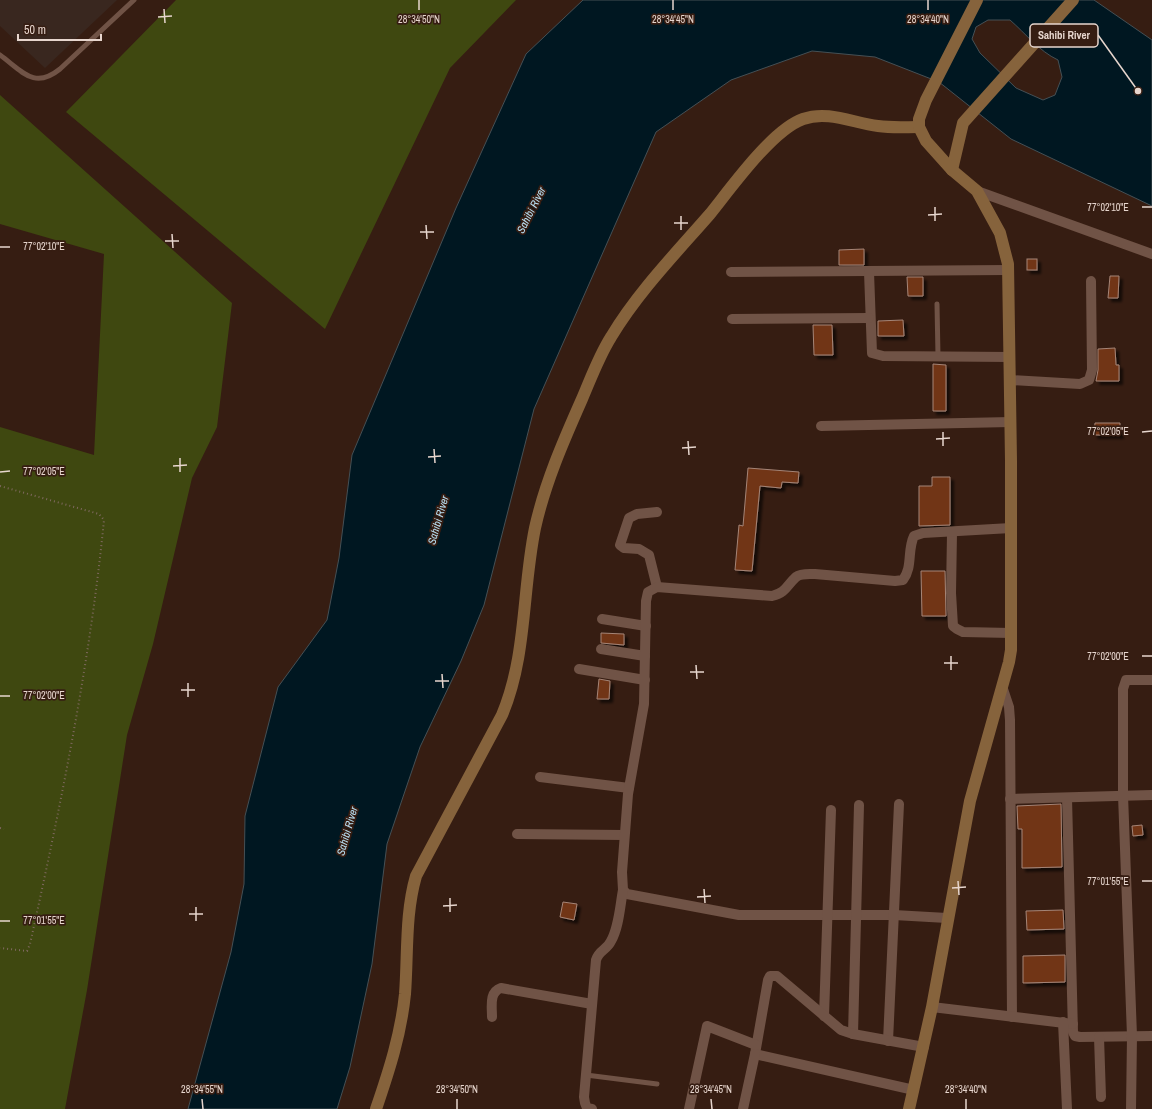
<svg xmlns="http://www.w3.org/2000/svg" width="1152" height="1109" viewBox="0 0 1152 1109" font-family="'Archivo Narrow',sans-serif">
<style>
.commercial{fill:#39271f}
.green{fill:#3f4810}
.water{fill:#001721;stroke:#455055;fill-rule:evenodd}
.building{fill:#713518;stroke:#a58577;filter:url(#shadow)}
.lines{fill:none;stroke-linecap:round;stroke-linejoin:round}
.path{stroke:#7f695f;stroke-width:2;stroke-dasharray:1 3;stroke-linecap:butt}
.lane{stroke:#705346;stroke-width:5}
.street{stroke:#705346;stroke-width:10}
.secondary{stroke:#86633c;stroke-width:12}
.ticks{fill:none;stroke:#e7d6ce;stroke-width:1.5}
.labels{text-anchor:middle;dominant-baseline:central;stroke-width:3.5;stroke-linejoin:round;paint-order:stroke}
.water-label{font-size:11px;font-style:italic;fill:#b9e0f4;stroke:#361d12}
.ticks-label{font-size:10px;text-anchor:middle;fill:#e7d6ce;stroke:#361d12;stroke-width:3.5;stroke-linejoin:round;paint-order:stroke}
.leader{fill:none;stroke:#e7d6ce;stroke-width:1.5}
.callout-dot{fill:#e7d6ce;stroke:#361d12;stroke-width:1.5}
.callout{fill:#361d12;stroke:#e7d6ce;stroke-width:1.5}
.callout-label{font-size:11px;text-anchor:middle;font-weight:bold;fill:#e7d6ce}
</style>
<defs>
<filter id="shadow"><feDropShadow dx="3.5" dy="3.5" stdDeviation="1" flood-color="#0009"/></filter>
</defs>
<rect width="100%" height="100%" fill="#361d12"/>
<polygon class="commercial" points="0,0 117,0 45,68 0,26"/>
<g class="green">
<polygon points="176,0 516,0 450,68 325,329 66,112"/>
<polygon points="0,95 232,303 217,427 192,478 153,644 127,735 87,990 65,1109 0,1109 0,427 94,455 104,254 0,224"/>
</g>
<path class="water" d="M583,0h511l58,40v166l-141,-67 -72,-57 -64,-25 -63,-6 -81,29 -75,52 -122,277 -50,196 -23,56 -41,86 -33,97 -15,120 -22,103 -13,42h-149l43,-157 13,-68 1,-68 33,-129 49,-67 12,-62 13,-103 104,-247 70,-154zM988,20h22c16,14 29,31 48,40l4,17 -7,18 -12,5 -27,-12 -36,-35 -8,-14 4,-12z"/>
<g class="building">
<polygon points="864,249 864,265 839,265 839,250"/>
<rect x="1027" y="259" width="10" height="11"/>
<polygon points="1110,276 1119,276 1118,298 1108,298"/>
<polygon points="907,277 923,277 923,296 908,296"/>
<polygon points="903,320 904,336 878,336 878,321"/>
<polygon points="813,325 832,325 833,355 814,355"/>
<polygon points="1115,348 1116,365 1119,365 1119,381 1096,381 1098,370 1098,349"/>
<polygon points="933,364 946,365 946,411 933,411"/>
<polygon points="1095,423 1120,423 1120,435 1094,435"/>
<polygon points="748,468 799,472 798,483 782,482 781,488 760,486 752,571 735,570 739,525 743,526"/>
<polygon points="932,477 950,477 950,525 919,526 919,486 932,486"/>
<polygon points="921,571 945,571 946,616 922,616"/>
<polygon points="601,633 624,634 624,645 601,643"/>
<polygon points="599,679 610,681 609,699 597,699"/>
<polygon points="1061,804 1062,867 1022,868 1022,829 1018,829 1017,806"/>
<polygon points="1142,825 1143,835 1133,836 1132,826"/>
<polygon points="563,902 577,904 574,920 560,917"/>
<polygon points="1063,910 1064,929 1027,930 1026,911"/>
<polygon points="1065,955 1065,982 1023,983 1023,956"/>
</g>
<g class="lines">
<g class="path">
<path d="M0,486l99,28 5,6c-14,143 -43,284 -74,424l-3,7 -27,-3"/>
<polyline points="0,828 4,829"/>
</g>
<g class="lane">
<path d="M0,55c22,16 34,35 60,14l74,-69"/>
<polyline points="937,304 938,356"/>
<polyline points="586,1075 657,1084"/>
</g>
<g class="street">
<polyline points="977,191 1152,254"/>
<polyline points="731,272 1008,270"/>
<polyline points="869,272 872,353 883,356 1010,357"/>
<polyline points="732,319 869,318"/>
<polyline points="1010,380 1080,384 1089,380 1092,370 1091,281"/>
<polyline points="821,426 1011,422"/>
<polyline points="952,533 951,593 953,626 957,629 963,632 1011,633"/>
<polyline points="657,587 649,555 639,549 624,548 620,545 629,518 637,514 657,512"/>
<polyline points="602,619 646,626"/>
<polyline points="601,649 645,656"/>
<polyline points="579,669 645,680"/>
<polyline points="1002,686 1009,707 1010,720 1012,1017"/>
<polyline points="540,777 629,788"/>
<polyline points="1067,798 1073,1032 1075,1036 1080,1037 1152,1036"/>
<polyline points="1010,799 1152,795"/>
<polyline points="517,834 624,835"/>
<path d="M947,918l-53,-3h-155l-112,-21 -4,-4 -1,-18 6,-78 16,-90 2,-103 2,-9 9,-5 115,9c15,-4 14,-10 24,-19 5,-4 13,-3 19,-3l80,7 8,-1c10,-13 4,-30 11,-44l9,-3 88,-5"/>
<polyline points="932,1007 1073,1024"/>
<polyline points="824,1016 831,810"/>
<path d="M492,1017c0,-11 -3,-25 9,-29l91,16"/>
<polyline points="1063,1022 1067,1109"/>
<polyline points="853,1034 859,805"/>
<polyline points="1099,1037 1101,1097"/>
<polyline points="888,1041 899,804"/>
<polyline points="914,1090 755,1054 768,980 770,976 777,976 841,1030 853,1034 924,1047"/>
<path d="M592,1109l-5,-1 -2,-5 -1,-6 12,-137c3,-10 11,-10 15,-19 8,-14 9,-35 12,-51"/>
<polyline points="689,1109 707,1026 756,1045"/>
<polyline points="743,1109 755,1054"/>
<polyline points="1131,1109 1132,1036 1123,795 1123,689 1126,680 1152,680"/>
</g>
<g class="secondary">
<polyline points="952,170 963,123 1073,0"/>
<path d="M376,1109c13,-38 25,-75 29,-115 3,-40 0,-80 11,-118l86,-161c25,-59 20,-124 33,-187 10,-45 28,-86 47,-129 9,-21 17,-43 29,-62 27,-45 65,-84 99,-123 21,-26 62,-84 93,-95 25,-9 50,4 75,7 14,2 27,1 41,1"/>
<polyline points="909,1109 932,1007 970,801 1009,662 1011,650 1011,461 1008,264 1000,233 977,191 952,170 926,141 919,127 919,119 926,100 977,0"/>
</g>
</g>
<path class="ticks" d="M419,0v10M673,0v10M928,0v10M164,9l1,14M158,17l14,-1M935,207v14M1142,207h10M928,215l14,-1M681,216v14M674,223h14M426,225l1,14M420,232h14M172,234l1,14M165,241h14M0,247h10M943,432v14M1142,432l10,-1M936,439l14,-1M688,441l1,14M682,448l14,-1M434,449l1,14M428,457l13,-1M180,458v14M173,466l14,-1M0,472l10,-1M951,656v14M1142,656h10M944,663h14M696,665l1,14M690,672h14M442,674l1,14M435,681h14M188,683v14M181,690h14M0,696h10M958,881l1,14M1142,881h10M952,888l14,-1M704,889l1,14M697,897l14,-1M450,898v14M443,906l14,-1M196,907v14M189,914h14M0,921h10M202,1099l1,10M457,1099v10M711,1099l1,10M966,1099v10"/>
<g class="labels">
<g class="water-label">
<text transform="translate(531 210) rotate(-63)">Sahibi River</text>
<text transform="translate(438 520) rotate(-74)">Sahibi River</text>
<text transform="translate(347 831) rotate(-74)">Sahibi River</text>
</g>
</g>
<g class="ticks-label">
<text x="419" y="23">28°34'50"N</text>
<text x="673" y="23">28°34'45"N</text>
<text x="928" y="23">28°34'40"N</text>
<text x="1108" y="211">77°02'10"E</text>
<text x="44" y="250">77°02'10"E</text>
<text x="1108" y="435">77°02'05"E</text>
<text x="44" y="475">77°02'05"E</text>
<text x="1108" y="660">77°02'00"E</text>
<text x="44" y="699">77°02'00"E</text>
<text x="1108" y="885">77°01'55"E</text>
<text x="44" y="924">77°01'55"E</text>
<text x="202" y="1093">28°34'55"N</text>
<text x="457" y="1093">28°34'50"N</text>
<text x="711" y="1093">28°34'45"N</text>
<text x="966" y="1093">28°34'40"N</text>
</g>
<path class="leader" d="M1138 91L1098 35"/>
<circle class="callout-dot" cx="1138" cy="91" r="4"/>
<rect class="callout" x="1030" y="24" width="68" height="23" rx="4"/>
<g class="callout-label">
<text x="1064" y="39">Sahibi River</text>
</g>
<path d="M18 34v6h83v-6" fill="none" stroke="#e7d6ce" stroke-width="2"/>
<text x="24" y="34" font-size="12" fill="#e7d6ce" stroke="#361d12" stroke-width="3" paint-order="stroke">50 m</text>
</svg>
